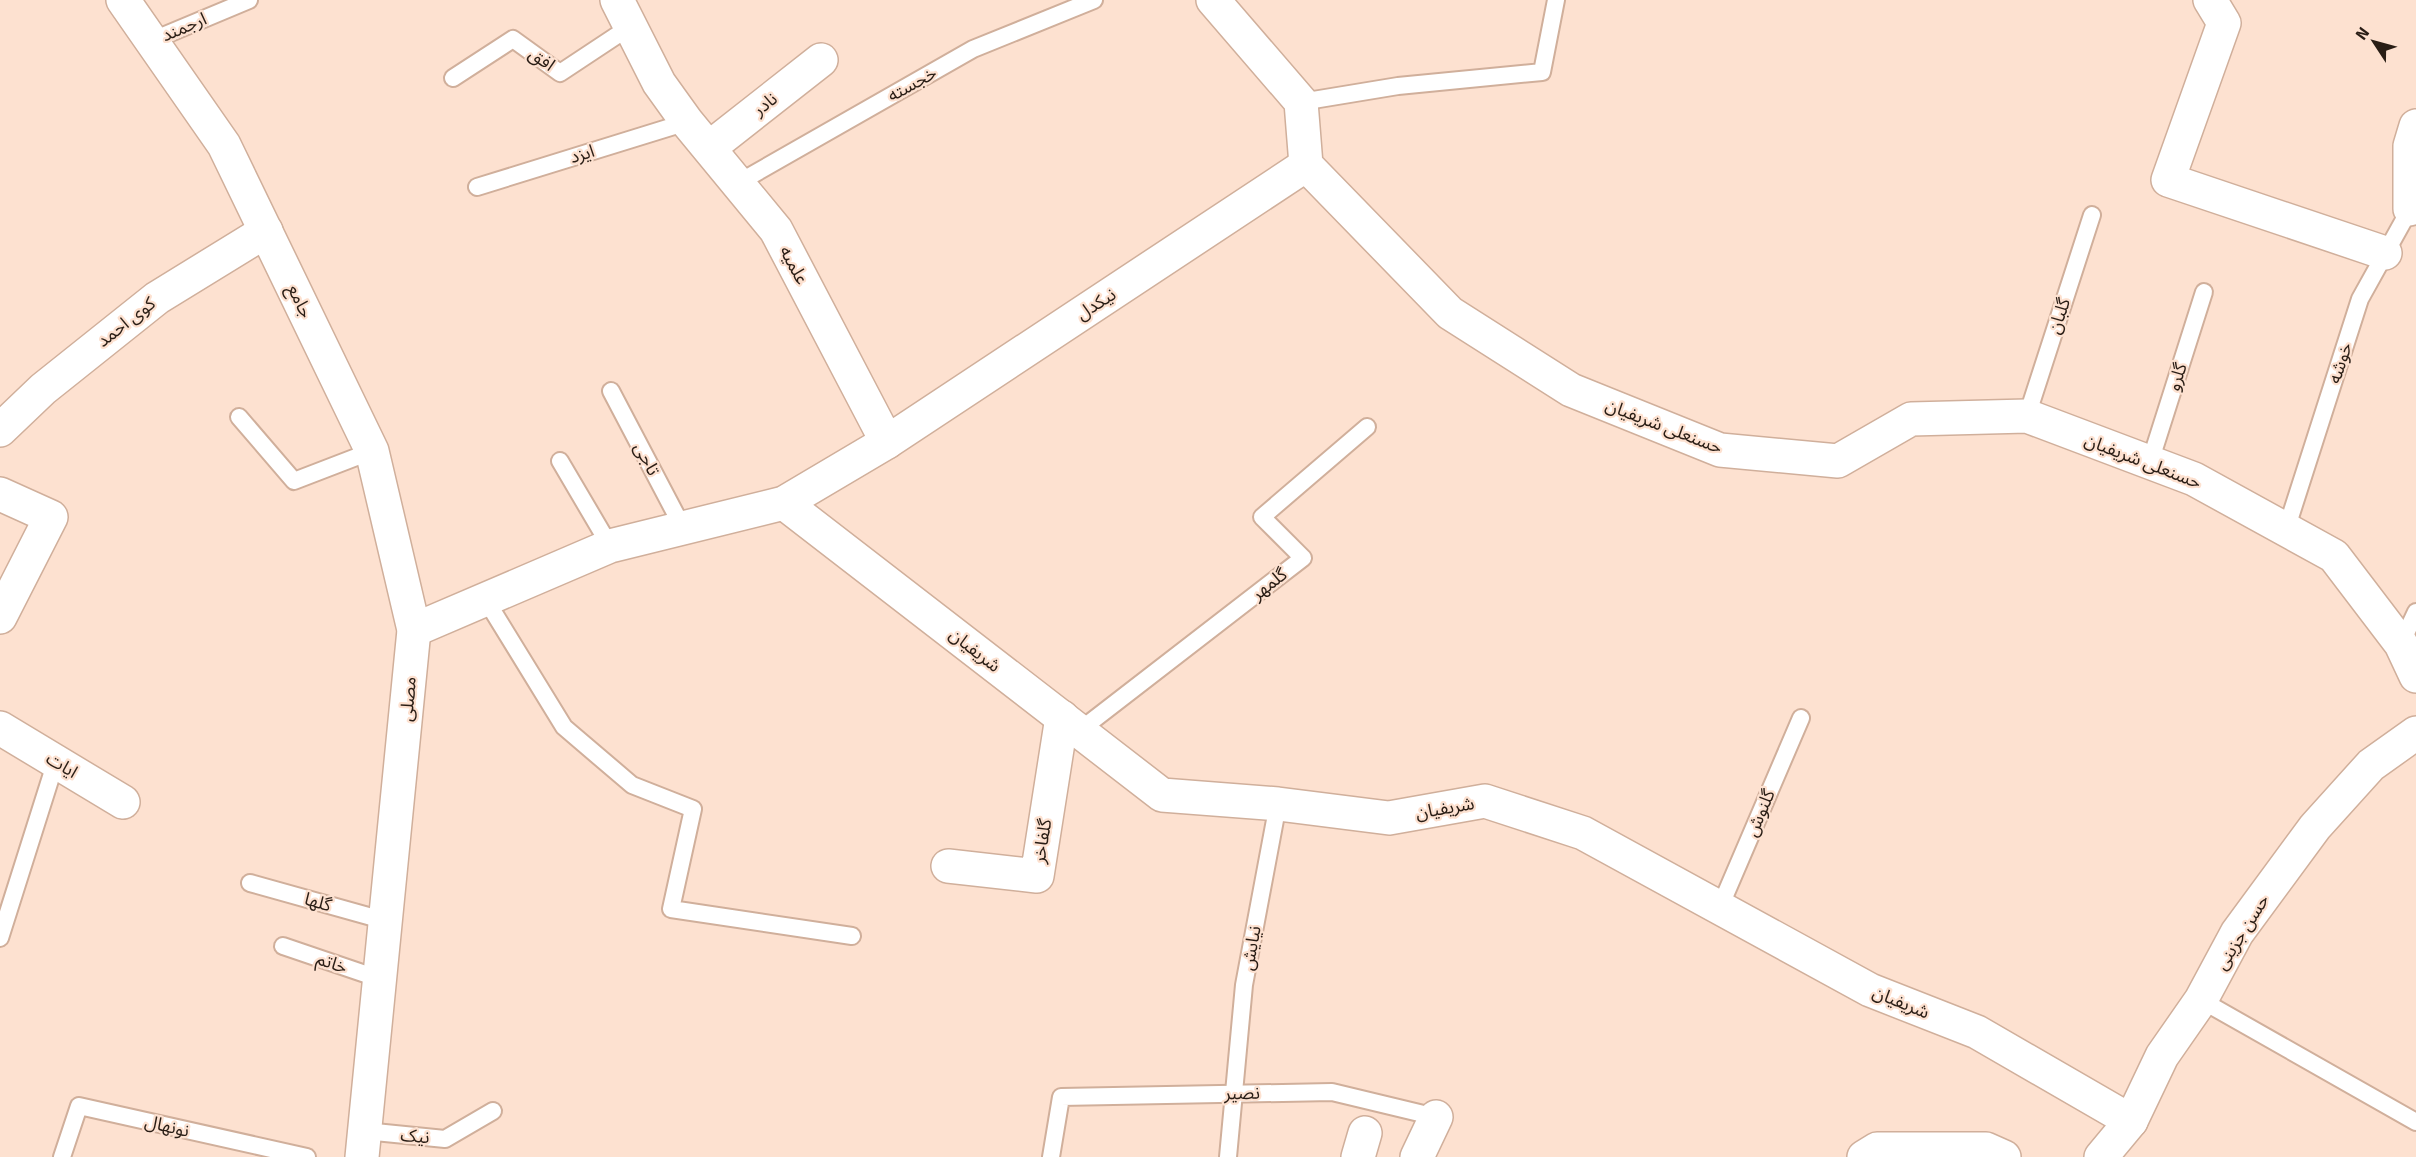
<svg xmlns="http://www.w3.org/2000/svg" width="2416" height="1157" viewBox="0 0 2416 1157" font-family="Signika,'Noto Sans Arabic',sans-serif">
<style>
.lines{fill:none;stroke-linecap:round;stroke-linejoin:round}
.service-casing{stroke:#d0af9b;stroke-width:20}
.minor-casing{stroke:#d0af9b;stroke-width:36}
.service{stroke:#fff;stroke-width:16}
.minor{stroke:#fff;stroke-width:33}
.labels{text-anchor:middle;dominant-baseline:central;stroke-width:4.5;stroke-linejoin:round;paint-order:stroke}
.street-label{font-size:18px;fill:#291d15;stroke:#fde1d0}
</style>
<rect width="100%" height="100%" fill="#fde1d0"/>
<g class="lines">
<g class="service-casing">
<g id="service">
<polyline points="151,41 249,0"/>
<polyline points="453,78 513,39 560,73 631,26"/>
<polyline points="1301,102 1398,86 1542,72 1556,0"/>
<polyline points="738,183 973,49 1094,0"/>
<polyline points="477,187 687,122"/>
<polyline points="611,391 683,528"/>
<polyline points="2027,416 2092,215"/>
<polyline points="239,417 294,481 372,451"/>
<polyline points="560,461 610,546"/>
<polyline points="2150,462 2204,292"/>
<polyline points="2286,530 2360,299 2410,209 2415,210"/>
<polyline points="486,600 564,727 632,785 693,809 671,909 852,936"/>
<polyline points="2401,644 2416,612"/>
<polyline points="1079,731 1303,558 1262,517 1367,427"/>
<polyline points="250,883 386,921"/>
<polyline points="1720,907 1801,718"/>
<polyline points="0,938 56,761"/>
<polyline points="283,946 380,979"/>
<polyline points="2201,1000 2416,1122"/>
<polyline points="365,1131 445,1139 493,1111"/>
<polyline points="62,1157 79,1106 307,1157"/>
<polyline points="1051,1157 1061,1097 1332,1092 1436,1117"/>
<polyline points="1228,1157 1244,985 1278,804"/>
</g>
</g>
<g class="minor-casing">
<g id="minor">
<polyline points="123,0 224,145 372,451 414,630 362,1157"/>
<polyline points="1213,0 1301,102 1306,165 1450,313 1571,390 1720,450 1838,461 1911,419 2027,416 2194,479 2334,556 2401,644 2416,676"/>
<polyline points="2210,0 2224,23 2168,180 2385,253"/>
<polyline points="709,148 821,60"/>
<polyline points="2410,209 2410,146 2416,126"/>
<polyline points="0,430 43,389 157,298 266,231"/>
<polyline points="887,442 1306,165"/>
<polyline points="0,494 51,517 0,617"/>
<polyline points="784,503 1162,795 1278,804 1389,818 1485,801 1583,833 1870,990 1977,1032 2131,1121"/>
<polyline points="414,630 610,546 784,503 887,442 776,230 687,122 659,83 617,0"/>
<polyline points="0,728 123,802"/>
<polyline points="948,866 1037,876 1062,717"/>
<polyline points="1358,1157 1365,1133"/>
<polyline points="1417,1157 1436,1117"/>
<polyline points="1864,1157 1877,1149 1986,1149 2004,1157"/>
<polyline points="2101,1157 2131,1121 2162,1056 2201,1000 2237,933 2315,827 2371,765 2416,733"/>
</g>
</g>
<use href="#service" class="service"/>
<use href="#minor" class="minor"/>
</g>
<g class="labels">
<g class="street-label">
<text transform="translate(184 27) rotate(-23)">ارجمند</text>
<text transform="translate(542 59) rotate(36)">افق</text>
<text transform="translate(912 84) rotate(-29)">خجسته</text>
<text transform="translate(765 104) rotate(-38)">نادر</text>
<text transform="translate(582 154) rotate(-17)">ایزد</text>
<text transform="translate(794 265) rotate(62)">علمیه</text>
<text transform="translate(300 301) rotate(64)">جامع</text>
<text transform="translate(1096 304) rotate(-33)">نیکدل</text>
<text transform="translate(2059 316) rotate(-72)">گلبان</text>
<text transform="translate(126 322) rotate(-38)">کوی احمد</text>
<text transform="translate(2340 363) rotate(-72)">خوشه</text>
<text transform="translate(2177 377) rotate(-72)">گلرو</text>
<text transform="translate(1664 426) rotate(21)">حسنعلی شریفیان</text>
<text transform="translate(647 459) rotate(62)">تاجی</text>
<text transform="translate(2143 461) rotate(21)">حسنعلی شریفیان</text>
<text transform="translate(1269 584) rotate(-38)">گلمهر</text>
<text transform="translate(975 650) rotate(38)">شریفیان</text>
<text transform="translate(408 699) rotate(-85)">مصلی</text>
<text transform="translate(62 765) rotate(31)">ایات</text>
<text transform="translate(1445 808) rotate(-10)">شریفیان</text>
<text transform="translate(1760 813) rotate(-67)">گلنوش</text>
<text transform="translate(1042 841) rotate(-81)">گلفاخر</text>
<text transform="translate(318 902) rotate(16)">گلها</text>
<text transform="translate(2242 932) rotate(-58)">حسن جزینی</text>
<text transform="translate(1251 948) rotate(-80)">نیایش</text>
<text transform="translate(332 963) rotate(19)">خاتم</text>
<text transform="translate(1901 1002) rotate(22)">شریفیان</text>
<text transform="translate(1242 1093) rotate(-1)">نصیر</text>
<text transform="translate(167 1126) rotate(13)">نونهال</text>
<text transform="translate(415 1136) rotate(5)">نیک</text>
</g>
</g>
<g transform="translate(2374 42) rotate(306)" stroke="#fde1d0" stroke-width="4.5" paint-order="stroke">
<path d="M0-4.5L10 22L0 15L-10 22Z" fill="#291d15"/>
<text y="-9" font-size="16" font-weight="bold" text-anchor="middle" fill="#291d15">N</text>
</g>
</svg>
